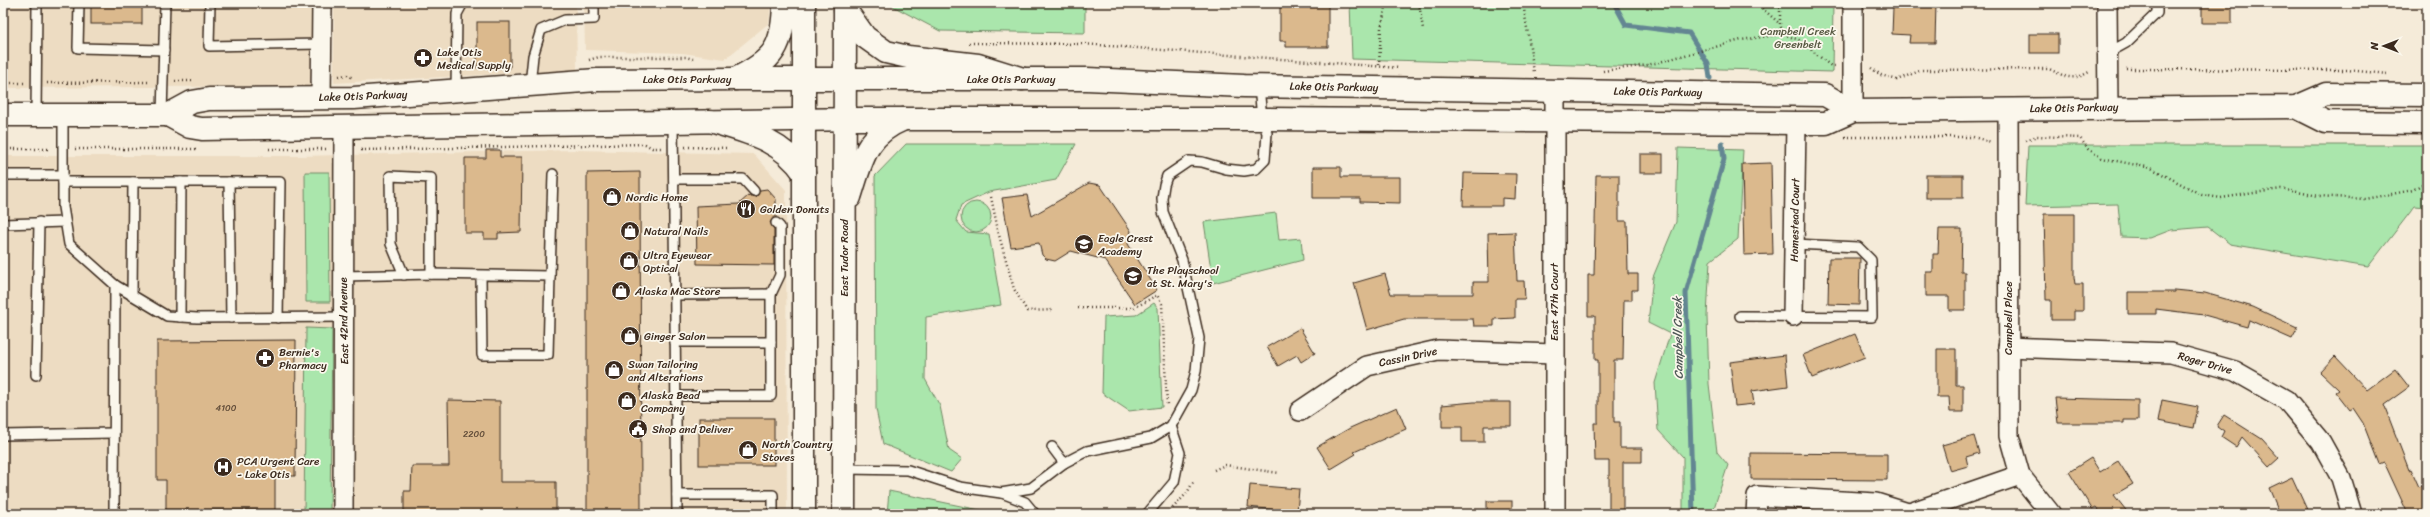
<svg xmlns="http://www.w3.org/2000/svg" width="2430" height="517" viewBox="0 0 2430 517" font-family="Sriracha,sans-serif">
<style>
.built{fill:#eddcc2}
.green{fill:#aae6ac;stroke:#728865}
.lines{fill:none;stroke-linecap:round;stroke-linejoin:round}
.stream{stroke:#638692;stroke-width:5}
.building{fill:#dbb98d;stroke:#3b2a1e}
.service-casing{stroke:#3b2a1e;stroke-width:12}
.minor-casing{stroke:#3b2a1e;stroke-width:22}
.secondary-casing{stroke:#3b2a1e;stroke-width:25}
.primary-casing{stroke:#3b2a1e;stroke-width:25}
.path{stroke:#3b2a1e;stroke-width:2.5;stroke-dasharray:1 3;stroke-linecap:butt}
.service{stroke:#fbf7ec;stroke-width:9}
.minor{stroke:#fbf7ec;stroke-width:19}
.secondary{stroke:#fbf7ec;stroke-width:22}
.primary{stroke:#fbf7ec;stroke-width:22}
.labels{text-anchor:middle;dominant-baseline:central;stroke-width:3.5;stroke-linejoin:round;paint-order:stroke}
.number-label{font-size:9px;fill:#634e3a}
.park-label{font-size:11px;fill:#575942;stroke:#fbf7ec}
.poi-label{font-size:11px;fill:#3b2a1e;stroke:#fbf7ec;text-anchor:start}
.street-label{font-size:11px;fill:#3b2a1e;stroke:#fbf7ec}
.water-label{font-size:12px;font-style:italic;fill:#4f5858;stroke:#fbf7ec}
</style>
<rect width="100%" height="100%" fill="#f5ebd9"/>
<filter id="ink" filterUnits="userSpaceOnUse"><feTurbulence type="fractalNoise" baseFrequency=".025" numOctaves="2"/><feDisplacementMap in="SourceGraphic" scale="8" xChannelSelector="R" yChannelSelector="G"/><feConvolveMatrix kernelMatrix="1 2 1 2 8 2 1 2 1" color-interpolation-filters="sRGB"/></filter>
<g filter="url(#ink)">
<g class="built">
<polygon points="3,3 313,3 313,86 3,88"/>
<polygon points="334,3 576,3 577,70 334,83"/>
<polygon points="584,3 771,3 769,23 725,59 682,53 585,50"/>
<polygon points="576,150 754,154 786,190 787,514 3,514 3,156 298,156"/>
</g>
<g class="green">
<polygon points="887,3 1085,3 1085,33 940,31"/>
<polygon points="1350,3 1833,3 1832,72 1352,59"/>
<polygon points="906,144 1076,144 1056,180 989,192 961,205 956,220 966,232 989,234 1001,305 926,317 925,379 940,406 949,450 962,459 951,472 883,444 876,409 875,176"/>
<polygon points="2028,145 2427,145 2427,207 2415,206 2368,267 2230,244 2208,227 2171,230 2150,238 2121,237 2118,204 2025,206"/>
<polygon points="1678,148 1743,150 1738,239 1710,261 1707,316 1709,384 1717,452 1728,465 1712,514 1683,514 1683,457 1658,430 1655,383 1670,334 1648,323 1653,277 1676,222"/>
<polygon points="305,172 329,172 330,302 306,302"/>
<circle cx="976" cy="217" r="15"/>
<polygon points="1276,213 1279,240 1301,238 1303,260 1213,283 1204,222"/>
<polygon points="1154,303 1158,308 1162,407 1129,411 1102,393 1104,317 1136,315"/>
<polygon points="306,328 332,329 330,514 304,514"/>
<polygon points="889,491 999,514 887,514"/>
</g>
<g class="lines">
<g class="stream">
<polyline points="1614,3 1626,25 1689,33 1708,64 1710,78"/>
<polyline points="1693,514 1686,293 1724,159 1722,143"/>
</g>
</g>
<g class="building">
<rect x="91" y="3" width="51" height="21"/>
<polygon points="1280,3 1328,3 1328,47 1286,47 1286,41 1280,41"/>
<polygon points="1909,3 1936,3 1935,43 1909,43 1910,35 1892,34 1893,8 1909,8"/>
<rect x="2202" y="3" width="30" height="20"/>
<rect x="477" y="22" width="33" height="46"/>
<rect x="2030" y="34" width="28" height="19"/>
<polygon points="486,150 500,150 500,157 522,157 521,232 498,233 498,239 484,239 484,233 465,233 465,158 486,158"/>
<rect x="1640" y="154" width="23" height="19"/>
<polygon points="1771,163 1773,254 1744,255 1742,164"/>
<polygon points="1313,167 1341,167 1341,177 1400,177 1400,203 1360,202 1360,198 1313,198"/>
<polygon points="640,172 641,514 587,514 587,173"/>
<polygon points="1464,173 1516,174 1515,199 1502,198 1502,206 1463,206"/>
<polygon points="1596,175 1619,175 1619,221 1627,221 1628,274 1638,274 1638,290 1632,290 1632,300 1624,300 1623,360 1614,360 1614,422 1620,422 1620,448 1642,448 1642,462 1623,462 1623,514 1609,514 1609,461 1595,461 1594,423 1598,423 1598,360 1595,360 1595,316 1588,316 1588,275 1594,275"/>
<rect x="1926" y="175" width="37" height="23"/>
<polygon points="1089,183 1100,185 1131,231 1128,244 1157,290 1135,304 1105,260 1071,251 1055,261 1046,259 1042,255 1039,243 1011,247 1002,198 1027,195 1032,216"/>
<polygon points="767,189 776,199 776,217 770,222 774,229 774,265 697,264 696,206 739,204 749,195 756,197 760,190"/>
<polygon points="2044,214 2074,214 2074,277 2075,284 2083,284 2083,311 2074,311 2074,320 2051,320 2051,300 2046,300"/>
<polygon points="1939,229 1962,229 1961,272 1965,272 1965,310 1949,310 1949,296 1926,296 1926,272 1933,272 1933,254 1938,254"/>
<polygon points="1515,232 1517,281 1524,281 1525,299 1515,299 1515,318 1494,319 1494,326 1474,326 1473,319 1404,319 1367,330 1354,283 1385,274 1391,294 1473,294 1473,282 1489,282 1488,233"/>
<polygon points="1829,258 1860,258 1859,305 1828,304"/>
<polygon points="2175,290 2205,293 2253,307 2298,328 2292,339 2249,320 2247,327 2204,315 2156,309 2156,314 2128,314 2128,292 2175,292"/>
<polygon points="1300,328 1315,353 1301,362 1297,355 1278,366 1267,347"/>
<polygon points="1855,334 1865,357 1812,378 1803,355"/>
<polygon points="296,340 295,476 275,476 275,510 166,510 166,480 157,480 157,341"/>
<polygon points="1937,349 1956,349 1956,385 1963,385 1963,412 1950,412 1949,397 1937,397"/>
<polygon points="1785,355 1788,386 1752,391 1754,404 1735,406 1730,362"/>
<polygon points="2335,356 2367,390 2395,369 2409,387 2384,405 2409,470 2411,469 2419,487 2427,484 2427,514 2408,514 2384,462 2379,464 2363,423 2353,408 2350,410 2336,392 2339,390 2320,372"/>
<polygon points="2055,398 2138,400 2138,420 2124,420 2124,423 2058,423"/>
<polygon points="448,400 500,401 500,482 556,482 556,514 404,513 404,491 411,491 412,466 449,466"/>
<polygon points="2162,400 2198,407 2194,428 2158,421"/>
<polygon points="1474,402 1511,402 1511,426 1484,426 1484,442 1462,442 1462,427 1442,427 1442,405"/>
<polygon points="1397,407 1406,429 1354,452 1356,454 1331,469 1317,447 1350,428"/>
<polygon points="2224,415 2262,439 2279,458 2269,467 2242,437 2236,447 2221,437 2224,431 2217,426"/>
<rect x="699" y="418" width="75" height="47"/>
<polygon points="1974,436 1979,453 1966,457 1968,466 1950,471 1942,445"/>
<polygon points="1751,453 1887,454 1887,480 1751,479"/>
<polygon points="2091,458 2100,472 2118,461 2133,484 2114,495 2129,514 2102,514 2096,507 2092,509 2069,472"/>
<polygon points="2292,477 2309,514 2280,514 2269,488"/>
<polygon points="1250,485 1299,489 1297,512 1248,507"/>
<rect x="1487" y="501" width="25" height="13"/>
</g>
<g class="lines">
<g class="service-casing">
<g id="service">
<polyline points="79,3 78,48 164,50"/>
<polyline points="210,3 209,46 321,44"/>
<polyline points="2108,53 2126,43 2157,13 2157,3"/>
<polyline points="530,85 533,56 541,30 565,20 594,19 594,3"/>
<polyline points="456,91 457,14 463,3"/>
<polyline points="162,115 165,3"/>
<polyline points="36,116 37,3"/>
<polyline points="63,116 63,207 69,244 115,285 167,316 197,318 345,317"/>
<polyline points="673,121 677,514"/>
<polyline points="3,175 63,175"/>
<polyline points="674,179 743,179 754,191"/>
<polyline points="63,182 280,182 278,318"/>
<polyline points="229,182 231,318"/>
<polyline points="3,224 65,222"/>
<polyline points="404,275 391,244 390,176 431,178 431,274"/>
<polyline points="343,276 431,274 550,276 548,355 482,355 481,276"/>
<polyline points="550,276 553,174"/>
<polyline points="771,294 780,275 780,227 776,223"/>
<polyline points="675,295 771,294 771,396 676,396"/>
<polyline points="132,296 133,182"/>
<polyline points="1740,316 1872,317 1871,260 1858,247 1794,244"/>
<polyline points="180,317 181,182"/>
<polyline points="675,342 771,342"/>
<polyline points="36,375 39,222"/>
<polyline points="3,435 113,433"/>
<polyline points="1052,447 1064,463"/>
<polyline points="844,469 908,470 960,487 1001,493 1031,488 1064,463 1087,451 1151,438 1171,426 1191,390 1196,371 1199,338 1182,260 1163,212 1162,198 1164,185 1167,176 1189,161 1202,162 1226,169 1244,171 1256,169 1265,160 1267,133 1262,119 1259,86"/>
<polyline points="1002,493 1025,502 1035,514"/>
<polyline points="677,495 773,495 773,514"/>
<polyline points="114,514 115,285"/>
<polyline points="1147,514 1174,482 1180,453 1171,426"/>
</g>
</g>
<g class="minor-casing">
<g id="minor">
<polyline points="2107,3 2108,108"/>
<polyline points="1555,91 1555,514"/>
<polyline points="321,98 322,3"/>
<polyline points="2008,109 2009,436 2020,475 2051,514"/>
<polyline points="1853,111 1853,3"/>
<polyline points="1793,316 1796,123"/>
<polyline points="2008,347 2171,353 2235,371 2286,400 2321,442 2341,478 2352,514"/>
<polyline points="1300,411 1367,366 1438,350 1554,354"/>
<polyline points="343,514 344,128"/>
<polyline points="1756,514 1757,496 1876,503 1908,513"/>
<polyline points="1907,514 2020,475"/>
</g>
</g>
<g class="secondary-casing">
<g id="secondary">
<polyline points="2296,107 2326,122 2427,123"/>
<polyline points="3,115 168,115 192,102 209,99 354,98 597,80 735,79 1087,79 1244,86 1825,95 1853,111"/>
<polyline points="168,115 190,127 202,129 861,119 1262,119 1796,123 1826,123 1853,111 2296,107 2326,94 2427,95"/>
</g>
</g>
<g class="primary-casing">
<g id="primary">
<polyline points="804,3 804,514"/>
<polyline points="845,9 865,37 886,52 908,57 978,65 1023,79"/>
<path d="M735,79c40,-19 48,-33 49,-76"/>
<path d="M710,121c36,11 71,18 94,52"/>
<path d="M850,197c12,-37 15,-62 54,-78"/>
<polyline points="844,514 845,3"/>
</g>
</g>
<g class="path">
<polyline points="1419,3 1423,29"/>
<polyline points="1523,3 1534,72"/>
<polyline points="1756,3 1779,23"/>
<polyline points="1780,3 1780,24 1783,34 1799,40 1831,66 1836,66"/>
<polyline points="969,43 1084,44 1399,68"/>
<polyline points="589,60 599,57 686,57 693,59"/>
<polyline points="1379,65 1381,28 1387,3"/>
<path d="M1871,68l10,7 16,5 25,-10 127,-1c18,8 23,13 42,2"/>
<polyline points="2126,69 2347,70 2388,74"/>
<polyline points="1603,71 1648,65 1741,40 1783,34"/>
<polyline points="339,76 347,75 353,78"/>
<polyline points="175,81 192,81"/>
<polyline points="3,83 24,83"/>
<polyline points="47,83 150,82"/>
<polyline points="1845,137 1973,137 1991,142"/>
<polyline points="2026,140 2037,136 2080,138 2088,149 2102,158 2151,168 2202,195 2221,198 2281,189 2319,196 2365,199 2413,190 2427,181"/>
<polyline points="685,147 728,148"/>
<polyline points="3,149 50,149"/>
<polyline points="75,149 196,149"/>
<polyline points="269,149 326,149"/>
<polyline points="361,150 645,144 652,148 662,148"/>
<polyline points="991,197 999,235 1014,289 1027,311 1054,310"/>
<polyline points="1078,308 1134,308 1157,295 1162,304 1167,406"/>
<polyline points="1214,470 1225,465 1279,473"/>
<polyline points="1167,514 1187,493 1193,482"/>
</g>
<use href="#service" class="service"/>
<use href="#minor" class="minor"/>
<use href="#secondary" class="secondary"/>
<use href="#primary" class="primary"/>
</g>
</g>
<defs>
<g id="pharmacy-disc" transform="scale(1)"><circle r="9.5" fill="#3b2a1e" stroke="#fbf7ec"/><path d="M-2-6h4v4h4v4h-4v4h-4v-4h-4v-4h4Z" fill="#fff"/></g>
<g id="shop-disc" transform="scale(1)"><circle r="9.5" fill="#3b2a1e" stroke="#fbf7ec"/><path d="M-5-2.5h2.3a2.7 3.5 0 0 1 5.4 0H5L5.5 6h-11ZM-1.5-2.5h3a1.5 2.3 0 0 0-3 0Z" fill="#fff"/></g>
<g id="restaurant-disc" transform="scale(1)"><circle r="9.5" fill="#3b2a1e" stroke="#fbf7ec"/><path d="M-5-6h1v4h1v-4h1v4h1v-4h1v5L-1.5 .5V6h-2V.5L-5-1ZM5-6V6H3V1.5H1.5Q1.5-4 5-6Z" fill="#fff"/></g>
<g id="school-disc" transform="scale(1)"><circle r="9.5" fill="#3b2a1e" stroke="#fbf7ec"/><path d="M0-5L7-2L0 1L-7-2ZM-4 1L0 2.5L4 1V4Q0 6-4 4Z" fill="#fff"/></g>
<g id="civic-disc" transform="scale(1)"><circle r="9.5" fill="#3b2a1e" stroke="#fbf7ec"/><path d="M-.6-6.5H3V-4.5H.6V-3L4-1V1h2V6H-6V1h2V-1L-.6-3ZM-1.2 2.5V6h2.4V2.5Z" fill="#fff"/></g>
<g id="hospital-disc" transform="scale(1)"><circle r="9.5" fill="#3b2a1e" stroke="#fbf7ec"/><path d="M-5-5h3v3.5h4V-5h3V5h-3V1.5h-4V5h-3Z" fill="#fff"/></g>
</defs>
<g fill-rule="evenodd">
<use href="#pharmacy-disc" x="423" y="58"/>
<use href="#shop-disc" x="612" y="197"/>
<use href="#restaurant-disc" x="746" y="209"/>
<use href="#shop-disc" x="630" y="231"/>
<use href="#school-disc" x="1084" y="244"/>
<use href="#shop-disc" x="629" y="261"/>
<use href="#school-disc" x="1133" y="276"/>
<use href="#shop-disc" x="621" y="291"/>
<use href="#shop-disc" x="630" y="336"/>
<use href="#pharmacy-disc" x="265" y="358"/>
<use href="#shop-disc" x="614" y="370"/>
<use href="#shop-disc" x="627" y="401"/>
<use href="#civic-disc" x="638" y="429"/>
<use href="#shop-disc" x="748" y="450"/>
<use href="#hospital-disc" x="223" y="467"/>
</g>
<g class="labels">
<g class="number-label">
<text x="226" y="408">4100</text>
<text x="474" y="434">2200</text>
</g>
<g class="park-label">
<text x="1798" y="31">Campbell Creek<tspan x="1798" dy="13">Greenbelt</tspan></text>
</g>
<g class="poi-label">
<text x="437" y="52">Lake Otis<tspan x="437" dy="13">Medical Supply</tspan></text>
<text x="626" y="197">Nordic Home</text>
<text x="760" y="209">Golden Donuts</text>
<text x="644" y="231">Natural Nails</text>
<text x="1098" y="238">Eagle Crest<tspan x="1098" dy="13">Academy</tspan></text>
<text x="643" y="255">Ultra Eyewear<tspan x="643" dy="13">Optical</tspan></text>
<text x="1147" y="270">The Playschool<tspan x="1147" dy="13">at St. Mary's</tspan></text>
<text x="635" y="291">Alaska Mac Store</text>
<text x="644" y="336">Ginger Salon</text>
<text x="279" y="352">Bernie's<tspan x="279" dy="13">Pharmacy</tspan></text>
<text x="628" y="364">Swan Tailoring<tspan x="628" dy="13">and Alterations</tspan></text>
<text x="641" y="395">Alaska Bead<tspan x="641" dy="13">Company</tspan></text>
<text x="652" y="429">Shop and Deliver</text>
<text x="762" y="444">North Country<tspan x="762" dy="13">Stoves</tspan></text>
<text x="237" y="461">PCA Urgent Care<tspan x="237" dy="13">- Lake Otis</tspan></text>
</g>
<g class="street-label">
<text x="687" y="79">Lake Otis Parkway</text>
<text x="1011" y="79">Lake Otis Parkway</text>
<text transform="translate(1334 87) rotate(1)">Lake Otis Parkway</text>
<text transform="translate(1658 92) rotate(1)">Lake Otis Parkway</text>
<text transform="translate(363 96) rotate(-2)">Lake Otis Parkway</text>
<text transform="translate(2074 108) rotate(-1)">Lake Otis Parkway</text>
<text transform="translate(1795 220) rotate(-89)">Homestead Court</text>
<text transform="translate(844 258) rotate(-90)">East Tudor Road</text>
<text transform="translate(1554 302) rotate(-90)">East 47th Court</text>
<text transform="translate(2008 318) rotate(-90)">Campbell Place</text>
<text transform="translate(344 321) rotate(-91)">East 42nd Avenue</text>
<text transform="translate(1408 357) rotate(-12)">Cassin Drive</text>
<text transform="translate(2205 363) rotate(16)">Roger Drive</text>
</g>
<g class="water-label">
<text transform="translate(1678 338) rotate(-91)">Campbell Creek</text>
</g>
</g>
<rect width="2430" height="517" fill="none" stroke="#fbf7ec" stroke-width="16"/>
<rect x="8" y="8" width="2414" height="501" fill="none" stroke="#3b2a1e" stroke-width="1.5" filter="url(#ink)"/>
<g transform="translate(2384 46) rotate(270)" stroke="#fbf7ec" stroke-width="3" paint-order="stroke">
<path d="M0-3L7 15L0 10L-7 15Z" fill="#3b2a1e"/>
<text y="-6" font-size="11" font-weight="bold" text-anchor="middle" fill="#3b2a1e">N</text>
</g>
</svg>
